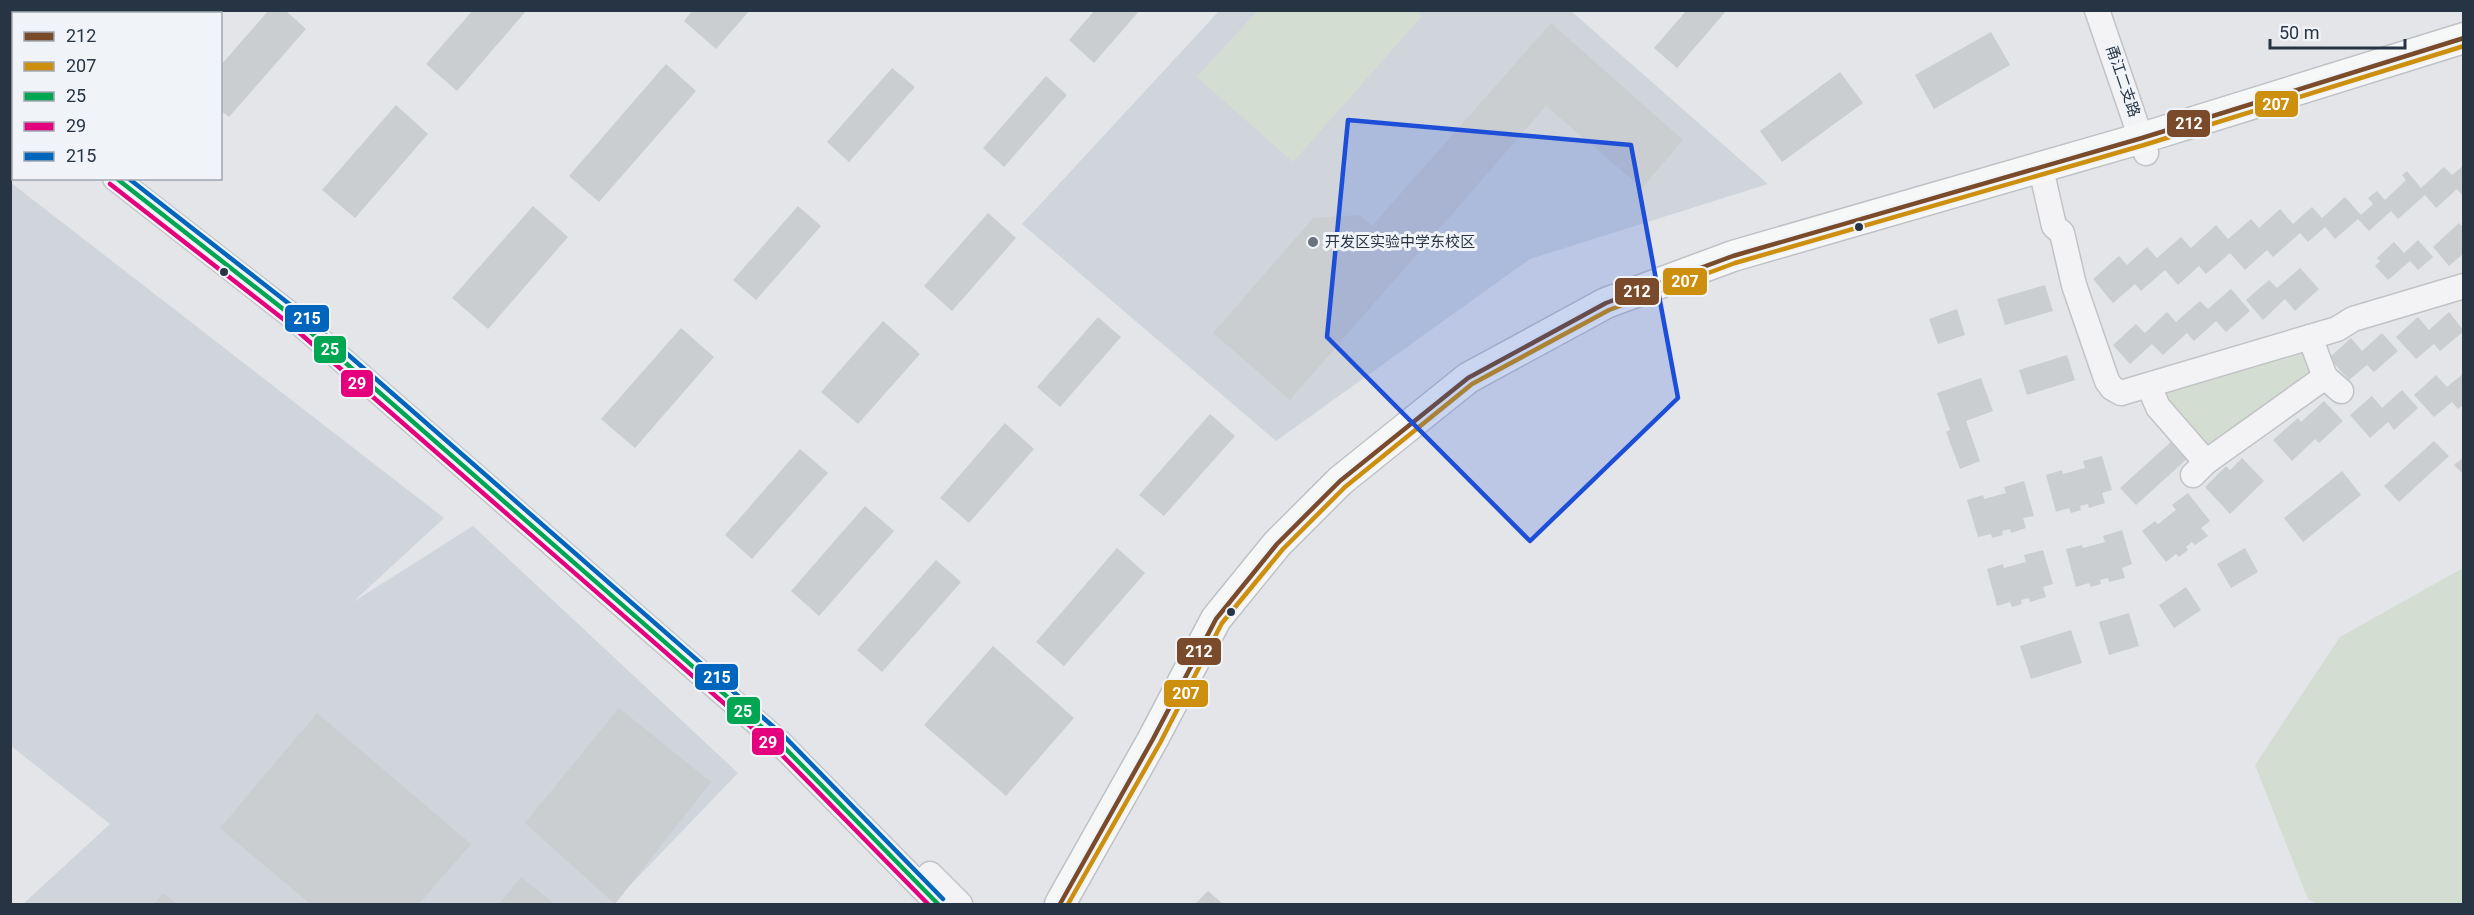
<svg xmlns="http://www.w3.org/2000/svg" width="2474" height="915" viewBox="0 0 2474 915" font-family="Roboto,'Noto Sans SC',sans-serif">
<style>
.built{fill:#d0d5dc}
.green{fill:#d4ddd2}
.building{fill:#cbced1}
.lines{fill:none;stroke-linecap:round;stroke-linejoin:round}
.minor-casing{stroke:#c1c3c6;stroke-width:27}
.major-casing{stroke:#bec2c6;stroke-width:33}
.minor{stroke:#f3f3f5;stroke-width:24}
.major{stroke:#f6f7f7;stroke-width:30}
.bus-1-casing{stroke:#f0f4f8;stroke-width:9}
.bus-2-casing{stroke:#f0f4f8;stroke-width:9}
.bus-3-casing{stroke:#f0f4f8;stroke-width:9}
.bus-4-casing{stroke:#f0f4f8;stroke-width:9}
.bus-5-casing{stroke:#f0f4f8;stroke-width:9}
.bus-1{stroke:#7a4b2a;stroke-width:4.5}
.bus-2{stroke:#cd8f0e;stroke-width:4.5}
.bus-3{stroke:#00a651;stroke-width:4.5}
.bus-4{stroke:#e5007d;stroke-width:4.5}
.bus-5{stroke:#0065bd;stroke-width:4.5}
.marked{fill:#1d4ed8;fill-opacity:0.2;stroke:#1d4ed8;stroke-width:4.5;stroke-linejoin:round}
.bus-dot{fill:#273444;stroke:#f0f4f8;stroke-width:2}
.poi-dot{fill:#69727d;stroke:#f0f4f8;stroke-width:2}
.labels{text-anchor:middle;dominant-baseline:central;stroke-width:6;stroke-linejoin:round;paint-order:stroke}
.street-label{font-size:15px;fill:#273444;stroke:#f0f4f8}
.poi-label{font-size:15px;fill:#273444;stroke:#f0f4f8;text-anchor:start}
.line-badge{stroke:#f0f4f8;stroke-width:2}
.badge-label{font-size:16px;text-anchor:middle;font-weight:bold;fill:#fff}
</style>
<rect width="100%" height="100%" fill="#e3e5e8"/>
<g class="built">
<polygon points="1219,11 1571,11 1768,184 1530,259 1276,441 1022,224"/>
<polygon points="10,182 444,518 353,602 473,526 738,773 612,904 23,904 110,824 11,746"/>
</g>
<g class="green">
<polygon points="1416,11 1422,16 1293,162 1197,77 1257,11"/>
<polygon points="2302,349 2310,367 2309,378 2206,454 2162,403 2161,387"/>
<polygon points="2463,568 2463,904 2317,904 2308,899 2255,765 2340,637"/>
</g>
<g class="building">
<polygon points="12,10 48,10 46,14 16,14"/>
<polygon points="126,10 171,10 169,14 124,14"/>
<polygon points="269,10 285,10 306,29 229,117 220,110 220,66"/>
<polygon points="473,10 527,10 457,91 426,64"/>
<polygon points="693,10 750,10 716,49 684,21"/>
<polygon points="1095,10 1140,10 1094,63 1069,40"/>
<polygon points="1687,10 1727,10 1677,68 1654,48"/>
<polygon points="1551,23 1683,140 1642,188 1546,106 1290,400 1213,333 1313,218 1359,215 1372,226"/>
<polygon points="1991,32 2010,65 1934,109 1915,75"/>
<polygon points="666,64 696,91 599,202 569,176"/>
<polygon points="892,68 915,87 849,162 827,142"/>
<polygon points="1840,72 1863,103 1782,162 1760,131"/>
<polygon points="1046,76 1067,95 1004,167 983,148"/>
<polygon points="396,105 428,134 355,218 322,190"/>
<polygon points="2464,165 2464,197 2457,189 2436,208 2425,195 2398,219 2391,211 2369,231 2358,219 2335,239 2325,227 2308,242 2300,233 2273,257 2267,250 2245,270 2230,253 2206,274 2199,266 2178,285 2165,270 2141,291 2135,284 2113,303 2093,279 2119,256 2127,265 2147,247 2157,258 2181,237 2191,248 2216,225 2228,239 2251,219 2259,228 2280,209 2293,224 2312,207 2322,218 2345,197 2361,215 2373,204 2368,198 2377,191 2385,200 2406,180 2402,175 2407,171 2421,188 2444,167 2452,175"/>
<polygon points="533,206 568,237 488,329 452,298"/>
<polygon points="798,206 821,226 756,300 733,280"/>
<polygon points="988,213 1016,238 952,311 924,286"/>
<polygon points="2459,223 2464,229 2464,253 2449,266 2433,247"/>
<polygon points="2418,240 2433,257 2418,270 2410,261 2388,280 2375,266 2380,261 2377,258 2394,242 2404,253"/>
<polygon points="2300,268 2319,289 2295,311 2285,299 2263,320 2246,300 2269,280 2277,288"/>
<polygon points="2045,285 2053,311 2005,325 1997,299"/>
<polygon points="2231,289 2250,311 2226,332 2216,321 2194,341 2187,333 2163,355 2152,344 2130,364 2113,345 2136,324 2145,333 2167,312 2176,322 2200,301 2208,309"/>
<polygon points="1957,309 1965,335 1938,344 1929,319"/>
<polygon points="2449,312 2464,331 2440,351 2434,344 2416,359 2396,337 2418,317 2429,330"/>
<polygon points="1098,317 1121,337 1060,407 1037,387"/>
<polygon points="883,321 920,354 858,424 821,392"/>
<polygon points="681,328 714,357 635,448 601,419"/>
<polygon points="2382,333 2398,351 2374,372 2367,365 2349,380 2329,358 2351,338 2362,351"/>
<polygon points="2067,355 2075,380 2027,395 2019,370"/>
<polygon points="2464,373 2464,404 2458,409 2452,402 2434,417 2414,395 2436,375 2447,387"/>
<polygon points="1981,378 1993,411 1966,421 1980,461 1960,469 1946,432 1950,430 1937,393"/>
<polygon points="2402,390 2418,408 2394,430 2388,422 2370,438 2350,415 2372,396 2382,408"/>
<polygon points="2324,401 2343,421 2319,443 2315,439 2292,461 2273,440 2298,418 2301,422"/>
<polygon points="1210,414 1235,436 1164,516 1139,495"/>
<polygon points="1005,423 1034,449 969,523 940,498"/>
<polygon points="2172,441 2188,458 2136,505 2120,488"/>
<polygon points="2434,441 2449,456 2399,502 2384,486"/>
<polygon points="800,449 828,473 752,559 725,535"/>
<polygon points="2102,456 2112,490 2102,493 2105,503 2089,508 2088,504 2080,506 2081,510 2071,513 2069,508 2056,512 2046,475 2062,470 2063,474 2085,468 2083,461"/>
<polygon points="2464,457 2464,475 2454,465"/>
<polygon points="2242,458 2264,481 2230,514 2205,487 2226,466 2230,470"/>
<polygon points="2342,471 2361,495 2303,542 2284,518"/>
<polygon points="2024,481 2034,516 2023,518 2026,528 2011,533 2010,529 2002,531 2003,535 1992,538 1991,534 1978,537 1967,500 1983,495 1984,499 2006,493 2004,487"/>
<polygon points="2188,493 2210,521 2201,528 2208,536 2195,545 2192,542 2186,547 2188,550 2179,557 2176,554 2166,562 2142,531 2155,521 2158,524 2176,510 2172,505"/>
<polygon points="865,506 894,531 819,616 791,591"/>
<polygon points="2122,530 2132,564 2122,568 2125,578 2109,582 2108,578 2100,580 2101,584 2091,587 2089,583 2076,587 2066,549 2082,545 2083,548 2105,542 2103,536"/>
<polygon points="1117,548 1145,573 1064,666 1036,642"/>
<polygon points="2245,548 2258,572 2231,588 2217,564"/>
<polygon points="2043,550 2053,584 2043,587 2046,597 2030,602 2029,598 2021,600 2022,604 2012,607 2010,602 1997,606 1987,569 2003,564 2004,568 2026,562 2024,555"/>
<polygon points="936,560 961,582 882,672 857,650"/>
<polygon points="2186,587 2201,610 2174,628 2159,605"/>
<polygon points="2129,613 2139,646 2109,655 2099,622"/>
<polygon points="2071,630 2082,663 2031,679 2020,646"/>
<polygon points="993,646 1074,718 1006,796 924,725"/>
<polygon points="619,708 711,782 615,904 525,823"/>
<polygon points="317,713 471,844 419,904 310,904 220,828"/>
<polygon points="521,877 555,904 499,904"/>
<polygon points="1208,891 1223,904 1195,904"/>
<polygon points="163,893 177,904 154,904"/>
</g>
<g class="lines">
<g class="minor-casing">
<g id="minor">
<polyline points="2097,10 2146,153"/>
<polyline points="10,74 14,77"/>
<polyline points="10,97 14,99"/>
<polyline points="115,178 292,316 779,742 938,904"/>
<polyline points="2044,182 2054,226 2062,233 2074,285 2107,381 2112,388 2121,393 2337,329 2353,319 2464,286"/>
<polyline points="2310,337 2325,377 2341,391"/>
<polyline points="2149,386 2158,407 2206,462"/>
<polyline points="2193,475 2206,462 2325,377"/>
<polyline points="930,874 960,904"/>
</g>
</g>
<g class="major-casing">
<polyline id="major" points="1060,904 1153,739 1216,619 1277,544 1340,481 1468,378 1606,303 1733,256 2142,138 2464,38"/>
</g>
<use href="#minor" class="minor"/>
<use href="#major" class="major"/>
<g class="bus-1-casing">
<polyline id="bus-1" points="1060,904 1153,739 1216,619 1277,544 1340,481 1468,378 1606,303 1733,256 2142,138 2464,38"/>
</g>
<g class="bus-2-casing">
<polyline id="bus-2" points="1068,904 1160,743 1222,623 1283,549 1345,487 1472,384 1609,310 1735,263 2144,145 2464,46"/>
</g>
<g class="bus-3-casing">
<polyline id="bus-3" points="116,178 292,316 779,742 938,904"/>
</g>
<g class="bus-4-casing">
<polyline id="bus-4" points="110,184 287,322 774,747 928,904"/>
</g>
<g class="bus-5-casing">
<polyline id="bus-5" points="128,178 297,310 784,736 943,899"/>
</g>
<use href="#bus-1" class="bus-1"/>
<use href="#bus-2" class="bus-2"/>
<use href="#bus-3" class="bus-3"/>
<use href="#bus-4" class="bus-4"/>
<use href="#bus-5" class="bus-5"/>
</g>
<path class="marked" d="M1348,120l283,25 47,253 -148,143 -203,-204z"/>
<g class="bus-dot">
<circle cx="1859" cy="227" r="5"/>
<circle cx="224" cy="272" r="5"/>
<circle cx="1231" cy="612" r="5"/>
</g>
<circle class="poi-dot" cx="1313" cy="242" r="6"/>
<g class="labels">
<g class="street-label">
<text transform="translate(2123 81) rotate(71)">甬江二支路</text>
</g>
<g class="poi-label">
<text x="1325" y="242">开发区实验中学东校区</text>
</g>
</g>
<g class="line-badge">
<rect x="2254" y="90" width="45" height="28" rx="6" fill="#cd8f0e"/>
<rect x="2166" y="109" width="45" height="29" rx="6" fill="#7a4b2a"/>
<rect x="1662" y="267" width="46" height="29" rx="6" fill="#cd8f0e"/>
<rect x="1614" y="277" width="46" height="29" rx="6" fill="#7a4b2a"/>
<rect x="284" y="304" width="46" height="29" rx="6" fill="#0065bd"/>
<rect x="313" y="335" width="34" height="29" rx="6" fill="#00a651"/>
<rect x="340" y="369" width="34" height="29" rx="6" fill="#e5007d"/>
<rect x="1176" y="637" width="46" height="29" rx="6" fill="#7a4b2a"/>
<rect x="694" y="663" width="45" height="28" rx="6" fill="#0065bd"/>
<rect x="1163" y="679" width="46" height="29" rx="6" fill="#cd8f0e"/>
<rect x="726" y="696" width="35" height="29" rx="6" fill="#00a651"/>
<rect x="751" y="727" width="34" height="29" rx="6" fill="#e5007d"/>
</g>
<g class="badge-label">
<text x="2276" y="110">207</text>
<text x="2189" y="129">212</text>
<text x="1685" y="287">207</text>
<text x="1637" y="297">212</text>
<text x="307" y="324">215</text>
<text x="330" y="355">25</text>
<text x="357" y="389">29</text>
<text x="1199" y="657">212</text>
<text x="717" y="683">215</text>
<text x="1186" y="699">207</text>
<text x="743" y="717">25</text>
<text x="768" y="748">29</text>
</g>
<rect width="2474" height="915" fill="none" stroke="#273444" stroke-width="24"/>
<rect x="12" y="12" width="210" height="168" fill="#f0f4f8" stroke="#a0a7b0" stroke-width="1.5"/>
<rect x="24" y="32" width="30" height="9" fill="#7a4b2a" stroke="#a0a7b0" stroke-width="1.5"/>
<text x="66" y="42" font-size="18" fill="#273444">212</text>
<rect x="24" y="62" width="30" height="9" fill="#cd8f0e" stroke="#a0a7b0" stroke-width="1.5"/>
<text x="66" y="72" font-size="18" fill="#273444">207</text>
<rect x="24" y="92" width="30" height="9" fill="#00a651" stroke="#a0a7b0" stroke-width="1.5"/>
<text x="66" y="102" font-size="18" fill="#273444">25</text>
<rect x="24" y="122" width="30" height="9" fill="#e5007d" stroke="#a0a7b0" stroke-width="1.5"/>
<text x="66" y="132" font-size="18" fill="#273444">29</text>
<rect x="24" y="152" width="30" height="9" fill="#0065bd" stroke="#a0a7b0" stroke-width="1.5"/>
<text x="66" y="162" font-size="18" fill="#273444">215</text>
<path d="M2270 39v9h135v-9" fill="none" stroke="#273444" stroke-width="3"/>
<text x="2279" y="39" font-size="18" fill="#273444" stroke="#f0f4f8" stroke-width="4.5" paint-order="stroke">50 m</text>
</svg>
